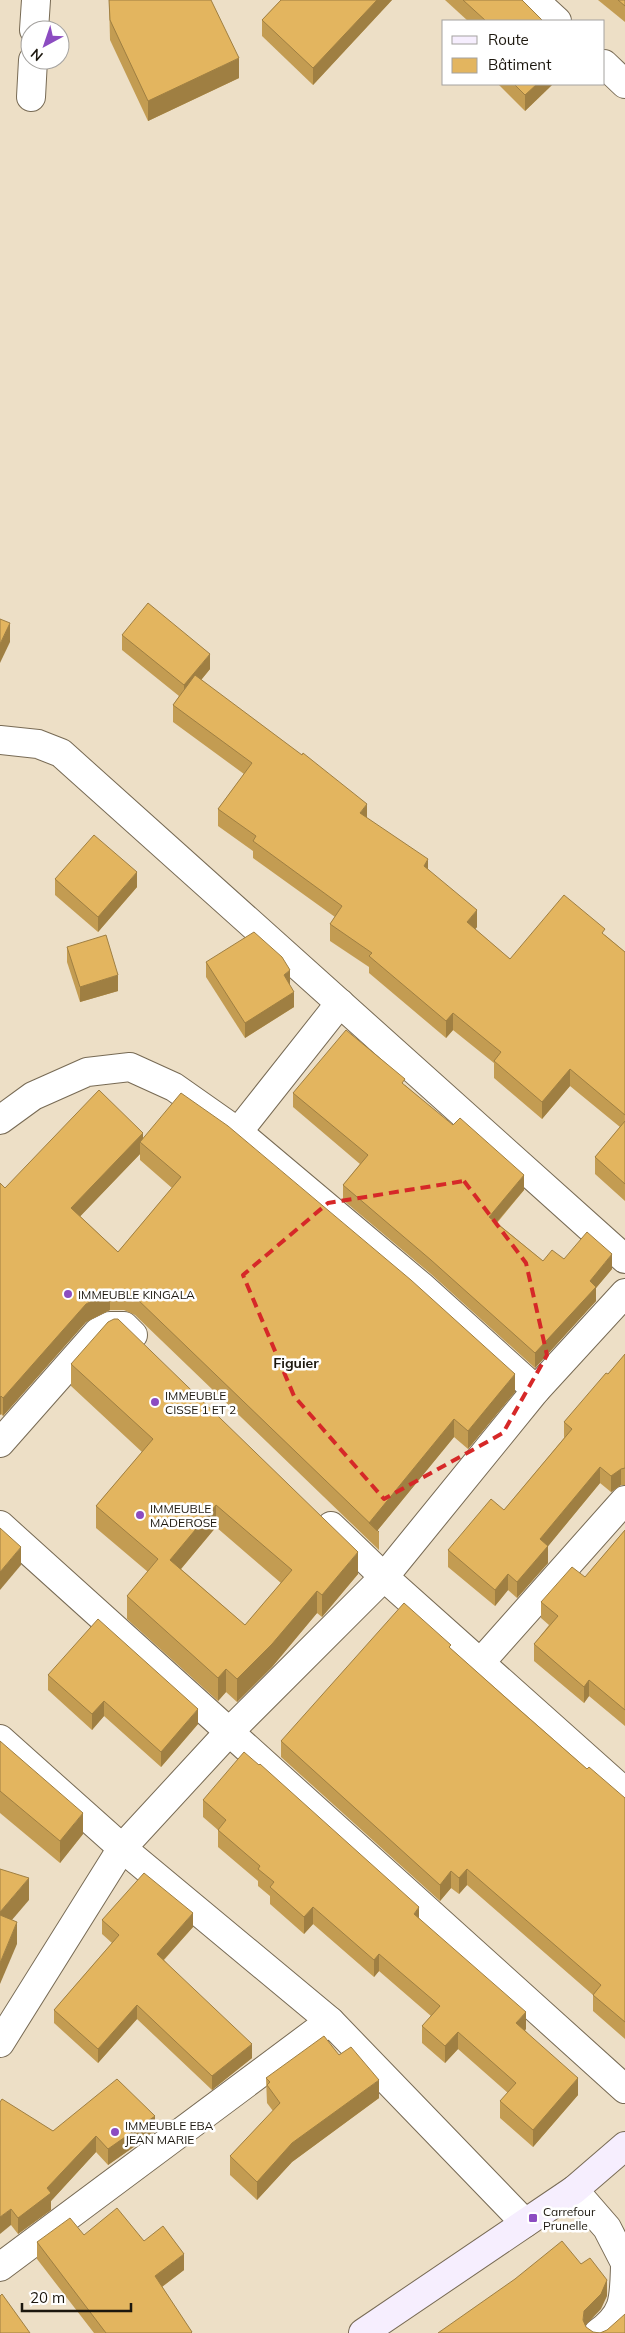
<svg xmlns="http://www.w3.org/2000/svg" width="625" height="2333" viewBox="0 0 625 2333" font-family="Mulish,sans-serif">
<style>
.lines{fill:none;stroke-linecap:round;stroke-linejoin:round}
.street-casing{stroke:#776a54;stroke-width:30}
.secondary-casing{stroke:#776a54;stroke-width:30}
.street{stroke:#fff;stroke-width:28}
.secondary{stroke:#f6eefe;stroke-width:28}
.wall{fill:#c39c52;fill-rule:evenodd}
.shaded-wall{fill:#9f7f42}
.building{fill:#e3b55f;stroke:#9f7f42;fill-rule:evenodd}
.marked{fill:none;stroke:#d62828;stroke-width:4;stroke-dasharray:10 6;stroke-linejoin:round}
.poi-dot{fill:#8c4cc1;stroke:#fff;stroke-width:2}
.labels{text-anchor:middle;dominant-baseline:central;stroke-width:5;stroke-linejoin:round;paint-order:stroke}
.poi-label{font-size:12px;fill:#1c170e;stroke:#fff;text-anchor:start}
.neighbourhood-label{font-size:14px;font-weight:bold;fill:#1c170e;stroke:#fff}
</style>
<rect width="100%" height="100%" fill="#eddfc6"/>
<g class="lines">
<g class="street-casing">
<g id="street">
<polyline points="534,0 557,21"/>
<polyline points="34,30 36,0"/>
<polyline points="604,64 625,84"/>
<polyline points="31,97 33,60"/>
<polyline points="0,740 38,744 61,753 625,1259"/>
<polyline points="0,1120 33,1096 87,1072 130,1067 174,1087 238,1132 421,1286 536,1390"/>
<polyline points="238,1132 340,1003"/>
<polyline points="0,1443 98,1332 110,1326 124,1326 133,1335"/>
<polyline points="0,1525 625,2089"/>
<polyline points="331,1526 384,1577 625,1792"/>
<polyline points="480,1663 625,1500"/>
<polyline points="0,1739 122,1848 330,2021 525,2223"/>
<polyline points="0,2043 122,1848 229,1732 384,1577 536,1390 625,1293"/>
<polyline points="574,2190 607,2228 625,2263"/>
<polyline points="0,2267 330,2021"/>
<path d="M598,2333c27,-19 26,-34 27,-67"/>
</g>
</g>
<g class="secondary-casing">
<polyline id="secondary" points="363,2333 574,2190 625,2146"/>
</g>
<use href="#street" class="street"/>
<use href="#secondary" class="secondary"/>
</g>
<g class="wall">
<polygon points="109,0 239,78 148,121 110,40"/>
<polygon points="281,0 392,0 313,85 262,36 262,20"/>
<polygon points="445,0 522,0 543,21 468,21"/>
<polygon points="598,0 625,0 625,22"/>
<polygon points="498,84 553,84 525,111"/>
<polygon points="122,635 210,669 201,680 428,869 477,927 475,929 510,959 605,935 625,952 625,1201 595,1174 595,1157 620,1127 570,1086 542,1119 494,1078 494,1063 453,1030 446,1038 369,973 369,967 330,941 330,924 335,917 253,858 253,851 218,826 218,809 244,774 173,722 173,705 179,696 122,650"/>
<polygon points="55,879 137,887 98,932 55,895"/>
<polygon points="67,947 118,991 80,1002 67,962"/>
<polygon points="206,962 290,986 294,1007 245,1038 206,977"/>
<polygon points="405,1085 524,1190 497,1223 543,1261 564,1259 612,1269 596,1288 596,1301 535,1368 431,1274 343,1200 343,1185 360,1164 293,1107 293,1093"/>
<path d="M143,1138l372,254 -47,57 -14,-12 -77,94 2,1v18l-244,-235 -11,-5h-14l-24,12 -83,94 -2,-2 -1,1v-232l5,5zM140,1154v6l32,28 -54,64 -38,-36z"/>
<polygon points="625,1355 625,1485 621,1485 611,1492 600,1483 548,1546 548,1563 517,1598 508,1590 495,1606 448,1567 448,1550 504,1510 564,1438 564,1422"/>
<path d="M71,1364l287,210 -36,43 -5,-4 -45,54 -35,35 -11,-10 -8,9 -91,-82v-23l21,-24 -52,-44v-22l46,-54 -71,-66zM216,1527l65,56 -36,42 -64,-56z"/>
<polygon points="625,1530 625,1726 589,1696 584,1703 534,1661 534,1644 549,1625 541,1618 541,1602 585,1577"/>
<polygon points="451,1649 587,1769 625,1798 625,2039 593,2011 593,1995 467,1885 459,1894 451,1888 440,1901 281,1757 281,1741"/>
<polygon points="48,1675 198,1724 161,1767 104,1716 92,1730 48,1690"/>
<polygon points="0,1741 83,1834 60,1863 0,1813"/>
<polygon points="203,1800 419,1918 526,2029 525,2030 578,2095 533,2147 500,2118 500,2101 508,2093 458,2049 445,2063 422,2043 422,2026 431,2016 379,1971 374,1977 313,1924 304,1934 270,1904 270,1896 258,1886 258,1881 218,1847 218,1830 203,1817"/>
<polygon points="102,1920 193,1927 164,1960 252,2058 212,2090 137,2019 98,2063 54,2023 54,2010 112,1943 102,1934"/>
<polygon points="339,2055 379,2098 292,2162 257,2200 230,2175 230,2156 273,2111 267,2103 266,2078"/>
<polygon points="0,2102 53,2131 155,2132 108,2165 96,2152 51,2201 51,2210 18,2234 11,2225"/>
<polygon points="144,2241 184,2270 162,2287 192,2333 94,2333 37,2259 37,2242"/>
</g>
<g class="shaded-wall">
<polygon points="377,0 392,0 313,85 313,68"/>
<polygon points="239,58 239,78 148,121 148,101"/>
<polygon points="537,84 553,84 525,111 525,95"/>
<polygon points="10,623 10,642 0,663 0,644"/>
<polygon points="210,654 210,669 184,701 184,685"/>
<polygon points="367,804 367,821 360,813"/>
<polygon points="428,859 428,876 424,866"/>
<polygon points="137,872 137,887 98,932 98,917"/>
<polygon points="477,910 477,927 467,939 467,922"/>
<polygon points="290,970 290,986 284,975"/>
<polygon points="118,975 118,991 80,1002 80,987"/>
<polygon points="294,992 294,1007 245,1038 245,1023"/>
<polygon points="453,1013 453,1030 446,1038 446,1021"/>
<polygon points="570,1069 570,1086 542,1119 542,1102"/>
<polygon points="143,1133 143,1145 140,1142 140,1154 71,1226 71,1208"/>
<polygon points="524,1175 524,1190 489,1231 489,1217"/>
<polygon points="612,1254 612,1269 596,1288 596,1301 535,1368 535,1353 590,1281"/>
<polygon points="110,1292 110,1310 86,1322 3,1416 3,1398 86,1304"/>
<polygon points="515,1374 515,1392 468,1449 468,1431"/>
<polygon points="1,1396 1,1414 0,1415 0,1397"/>
<polygon points="454,1419 454,1437 377,1531 369,1523"/>
<polygon points="600,1467 600,1483 540,1556 540,1539"/>
<polygon points="621,1469 621,1485 611,1492 611,1476"/>
<polygon points="216,1505 216,1527 170,1582 170,1560"/>
<polygon points="548,1546 548,1563 517,1598 517,1582"/>
<polygon points="21,1547 21,1565 0,1590 0,1572"/>
<polygon points="358,1552 358,1574 322,1617 322,1595"/>
<polygon points="508,1574 508,1590 495,1606 495,1590"/>
<polygon points="317,1591 317,1613 272,1667 237,1702 237,1679"/>
<polygon points="226,1669 226,1692 218,1701 218,1678"/>
<polygon points="589,1680 589,1696 584,1703 584,1687"/>
<polygon points="104,1701 104,1716 92,1730 92,1714"/>
<polygon points="198,1709 198,1724 161,1767 161,1752"/>
<polygon points="83,1813 83,1834 60,1863 60,1841"/>
<polygon points="467,1869 467,1885 459,1894 459,1878"/>
<polygon points="451,1871 451,1888 440,1901 440,1885"/>
<polygon points="29,1878 29,1900 0,1934 0,1912"/>
<polygon points="313,1907 313,1924 304,1934 304,1917"/>
<polygon points="419,1907 419,1924 414,1914"/>
<polygon points="193,1913 193,1927 157,1967 157,1954"/>
<polygon points="17,1922 17,1944 0,1984 0,1963"/>
<polygon points="379,1954 379,1971 374,1977 374,1960"/>
<polygon points="137,2005 137,2019 98,2063 98,2049"/>
<polygon points="526,2012 526,2029 516,2040 516,2023"/>
<polygon points="458,2032 458,2049 445,2063 445,2046"/>
<polygon points="252,2044 252,2058 212,2090 212,2076"/>
<polygon points="578,2078 578,2095 533,2147 533,2130"/>
<polygon points="379,2080 379,2098 292,2162 257,2200 257,2182 292,2143"/>
<polygon points="155,2116 155,2132 108,2165 108,2149"/>
<polygon points="96,2136 96,2152 51,2201 51,2210 18,2234 18,2218 47,2188"/>
<polygon points="11,2209 11,2225 0,2234 0,2217"/>
<polygon points="184,2254 184,2270 155,2292 155,2276"/>
<polygon points="607,2280 607,2296 601,2309 584,2327 583,2320 584,2311"/>
</g>
<g class="building">
<polygon points="109,0 211,0 239,58 148,101 110,20"/>
<polygon points="281,0 377,0 313,68 262,20"/>
<polygon points="463,0 522,0 543,21 486,21"/>
<polygon points="618,0 625,0 625,6"/>
<polygon points="514,84 537,84 525,95"/>
<polygon points="148,603 210,654 184,685 122,635"/>
<polygon points="0,619 10,623 0,644"/>
<polygon points="195,675 302,755 303,753 367,804 360,813 428,859 424,866 477,910 467,922 510,959 564,895 605,929 602,933 625,952 625,1115 570,1069 542,1102 494,1061 501,1052 453,1013 446,1021 369,956 372,953 330,924 342,906 253,841 256,836 218,809 252,763 173,705"/>
<polygon points="94,835 137,872 98,917 55,879"/>
<polygon points="254,932 282,957 290,970 284,975 294,992 245,1023 206,962"/>
<polygon points="106,935 118,975 80,987 67,947"/>
<polygon points="346,1030 405,1079 402,1083 453,1125 460,1118 524,1175 489,1217 543,1261 552,1250 564,1259 587,1232 612,1254 590,1281 596,1287 535,1353 431,1260 343,1185 368,1155 293,1093"/>
<polygon points="99,1090 143,1133 71,1208 118,1252 181,1177 140,1142 181,1093 228,1126 411,1280 515,1374 468,1431 454,1419 369,1523 379,1532 135,1297 124,1292 110,1292 86,1304 3,1398 1,1396 0,1397 0,1183 5,1188"/>
<polygon points="625,1121 625,1184 595,1157"/>
<path d="M114,1319h4l240,233 -36,43 -5,-4 -45,53 -35,35 -11,-10 -8,9 -91,-82 31,-37 -62,-53 57,-67 -82,-75 37,-42zM216,1505l76,65 -47,55 -75,-65z"/>
<polygon points="625,1354 625,1468 621,1469 611,1476 600,1467 540,1539 548,1546 517,1582 508,1574 495,1590 448,1550 491,1499 504,1510 572,1429 564,1422 606,1373 608,1374"/>
<polygon points="0,1528 21,1547 0,1572"/>
<polygon points="625,1530 625,1710 589,1680 584,1687 534,1644 558,1616 541,1602 572,1567 585,1577"/>
<polygon points="404,1603 451,1645 449,1647 514,1705 587,1769 589,1767 625,1798 625,2022 593,1995 601,1985 467,1869 459,1878 451,1871 440,1885 281,1741"/>
<polygon points="98,1619 198,1709 161,1752 104,1701 92,1714 48,1675"/>
<polygon points="0,1741 83,1813 60,1841 0,1791"/>
<polygon points="244,1752 259,1765 260,1764 419,1907 414,1914 526,2012 516,2023 578,2078 533,2130 500,2101 516,2083 458,2032 445,2046 422,2026 440,2006 379,1954 374,1960 313,1907 304,1917 270,1887 274,1882 258,1869 260,1866 218,1830 226,1820 203,1800"/>
<polygon points="0,1869 29,1878 0,1912"/>
<polygon points="144,1873 193,1913 157,1954 252,2044 212,2076 137,2005 98,2049 54,2010 119,1935 102,1920"/>
<polygon points="0,1915 17,1922 0,1963"/>
<polygon points="324,2036 339,2055 351,2047 379,2080 292,2143 257,2182 230,2156 280,2103 267,2085 270,2082 266,2078"/>
<polygon points="117,2079 155,2116 108,2149 96,2136 47,2188 51,2193 18,2218 11,2209 0,2217 0,2102 2,2099 53,2131"/>
<polygon points="117,2208 144,2241 163,2226 184,2254 155,2276 192,2332 191,2333 106,2333 37,2242 70,2218 84,2235"/>
<polygon points="562,2241 581,2264 590,2258 607,2280 601,2294 584,2311 583,2320 586,2327 593,2332 600,2333 607,2330 625,2314 625,2333 438,2333 515,2279"/>
<polygon points="2,2294 30,2333 0,2333 0,2296"/>
</g>
<path class="marked" d="M464,1181l62,82 21,92 -44,78 -119,66 -90,-103 -51,-121 85,-72z"/>
<g class="poi-dot">
<circle cx="68" cy="1294" r="5"/>
<circle cx="155" cy="1402" r="5"/>
<circle cx="140" cy="1515" r="5"/>
<circle cx="115" cy="2132" r="5"/>
<rect x="528" y="2213" width="10" height="10" rx="2.5"/>
</g>
<g class="labels">
<g class="poi-label">
<text x="78" y="1294">IMMEUBLE KINGALA</text>
<text x="165" y="1395">IMMEUBLE<tspan x="165" dy="14">CISSE 1 ET 2</tspan></text>
<text x="150" y="1508">IMMEUBLE<tspan x="150" dy="14">MADEROSE</tspan></text>
<text x="125" y="2125">IMMEUBLE EBA<tspan x="125" dy="14">JEAN MARIE</tspan></text>
<text x="543" y="2211">Carrefour<tspan x="543" dy="14">Prunelle</tspan></text>
</g>
<g class="neighbourhood-label">
<text x="296" y="1363">Figuier</text>
</g>
</g>
<rect x="442" y="20" width="162" height="65" fill="#ffffff" stroke="#a4a29f"/>
<rect x="452" y="36" width="25" height="8" fill="#f6eefe" stroke="#a4a29f"/>
<text x="488" y="45" font-size="15" fill="#1c170e">Route</text>
<rect x="452" y="58" width="25" height="15" fill="#e3b55f" stroke="#a4a29f"/>
<text x="488" y="70" font-size="15" fill="#1c170e">Bâtiment</text>
<g transform="translate(45 45) rotate(220)"><circle r="24" fill="#ffffff" stroke="#a4a29f"/>
<path d="M0-4L9 19L0 12L-9 19Z" fill="#8c4cc1"/>
<text y="-8" font-size="14" font-weight="bold" text-anchor="middle" fill="#1c170e">N</text>
</g>
<path d="M22 2303v8h109v-8" fill="none" stroke="#1c170e" stroke-width="2.5"/>
<text x="30" y="2303" font-size="15" fill="#1c170e" stroke="#ffffff" stroke-width="4" paint-order="stroke">20 m</text>
</svg>
